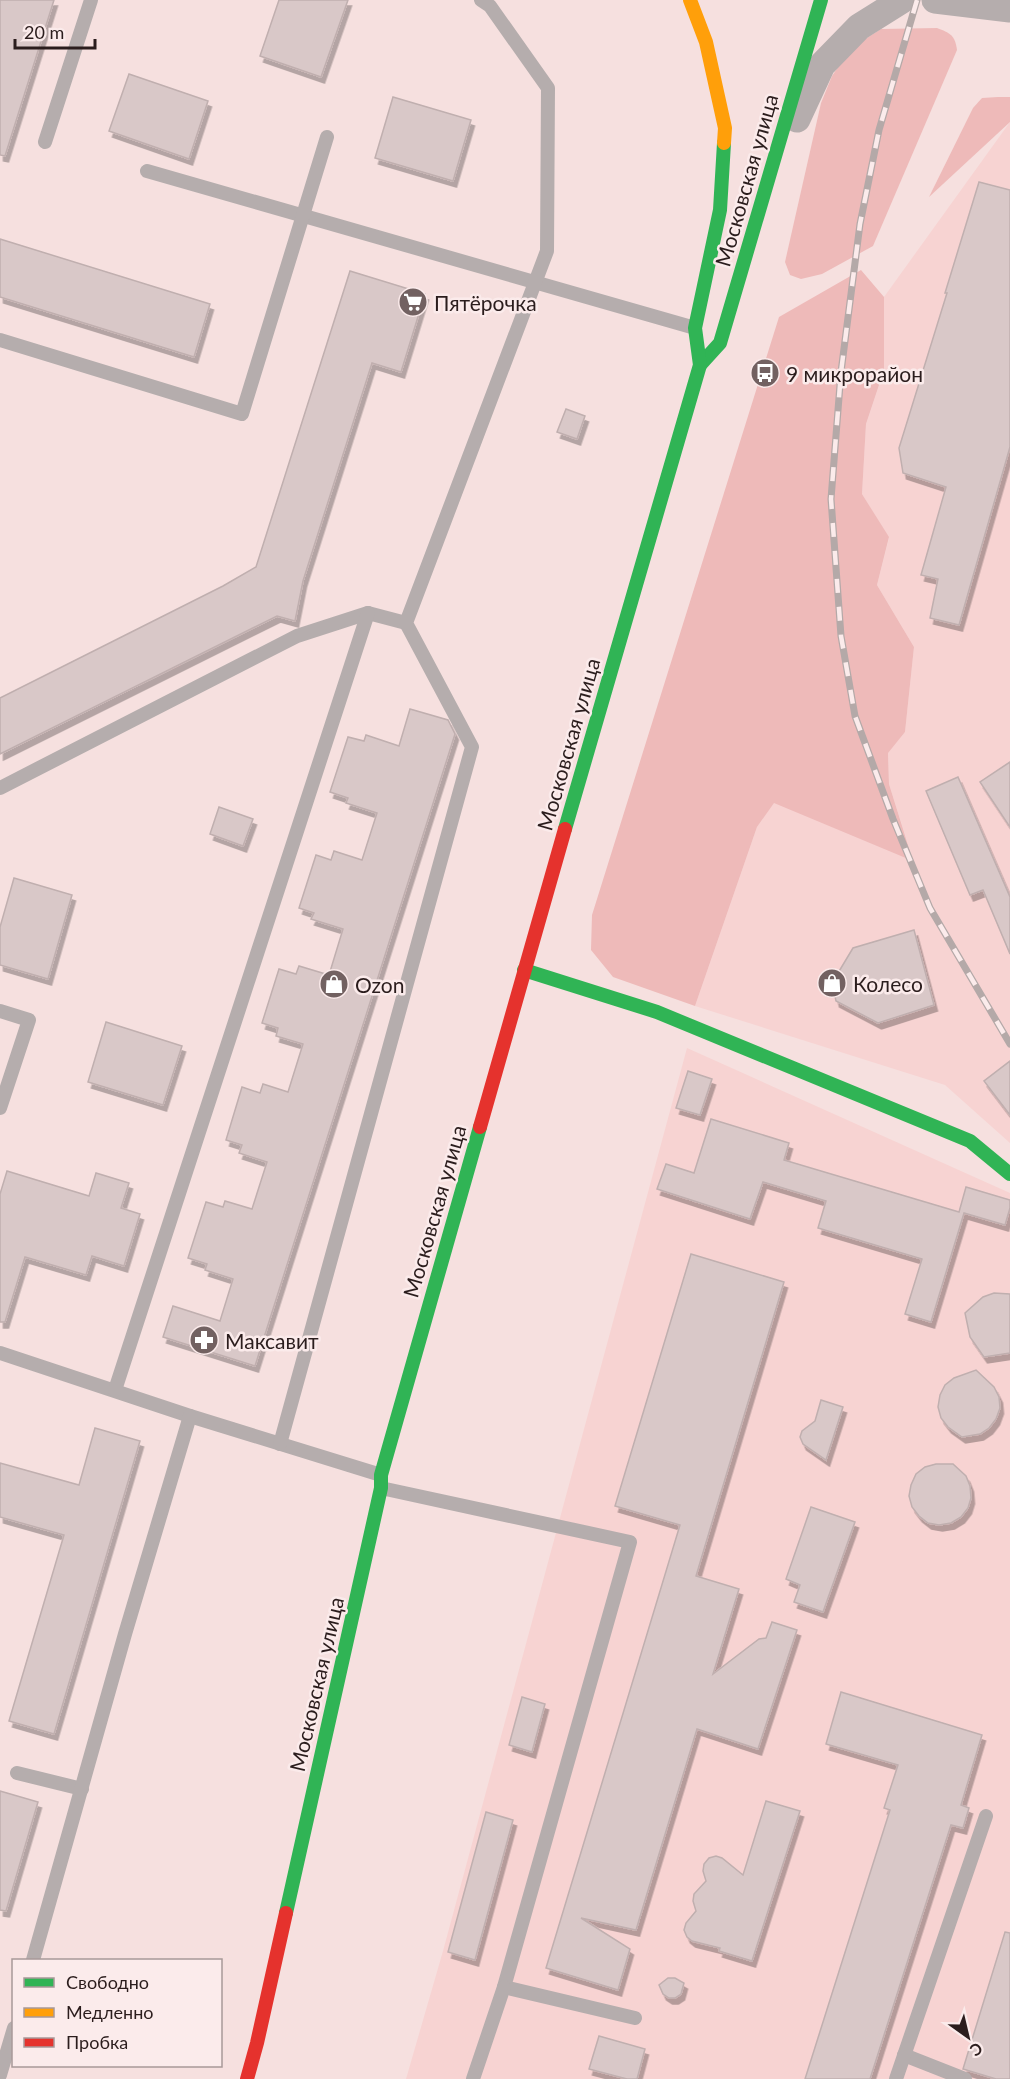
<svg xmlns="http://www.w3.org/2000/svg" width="1010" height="2079" viewBox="0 0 1010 2079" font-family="Lato,sans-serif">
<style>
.built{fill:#f7d3d2}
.green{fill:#eebab9}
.building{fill:#d9c8c8;stroke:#c0afaf;stroke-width:1.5;filter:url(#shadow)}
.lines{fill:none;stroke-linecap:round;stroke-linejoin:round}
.lane{stroke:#b5adad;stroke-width:14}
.street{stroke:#b5adad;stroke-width:27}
.fast{stroke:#30b455;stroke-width:14}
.slow{stroke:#ff9f0a;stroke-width:14}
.jam{stroke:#e5322d;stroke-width:14}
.rail-casing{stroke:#b4a9a8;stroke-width:7}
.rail{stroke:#fbebeb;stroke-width:4.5;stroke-dasharray:14;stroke-linecap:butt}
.labels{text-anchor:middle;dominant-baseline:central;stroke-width:5;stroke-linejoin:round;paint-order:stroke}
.street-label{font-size:21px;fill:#2b1d1d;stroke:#fbebeb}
.poi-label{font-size:21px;fill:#2b1d1d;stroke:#fbebeb;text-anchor:start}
</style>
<defs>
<filter id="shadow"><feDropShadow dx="3.5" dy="6" stdDeviation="0" flood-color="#0004"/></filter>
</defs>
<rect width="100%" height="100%" fill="#f6e0df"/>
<g class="built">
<polygon points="1010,122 1010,1143 945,1085 695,1006 757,827 774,802 913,860 889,784 888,752 905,732 914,647 877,585 889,538 862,494 866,424 884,370 884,297"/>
<polygon points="687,1048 1010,1193 1010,2079 406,2079 443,1951"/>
</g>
<g class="green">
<path d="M937,28c13,5 18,7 20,22l-84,196 -51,28 -21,5 -11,-4 -5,-13 36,-159 11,-27 19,-28 30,-19z"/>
<polygon points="998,97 1010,97 1010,122 929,197 973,108 982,98"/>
<polygon points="861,270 884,297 884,370 866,424 862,494 889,537 877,585 914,647 905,732 888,753 889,784 913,861 774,803 757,827 695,1006 613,977 591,950 592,915 779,317"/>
</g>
<g class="building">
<polygon points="0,0 54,0 5,156 0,155"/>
<polygon points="279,0 348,0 321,77 260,56"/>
<polygon points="129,74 208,101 189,159 109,131"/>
<polygon points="393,97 471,120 453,181 375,158"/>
<polygon points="979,182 1010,190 1010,447 959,625 930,618 938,579 921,575 946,487 903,473 899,448 947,293 945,293"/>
<polygon points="0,239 210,304 194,357 0,297"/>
<polygon points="350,271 425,294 401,372 372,363 303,581 295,621 277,616 0,754 0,698 223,586 256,567"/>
<polygon points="566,409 585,416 577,439 557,432"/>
<polygon points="410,709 448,720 455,734 255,1366 163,1337 173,1306 220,1321 233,1279 205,1270 207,1264 188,1258 206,1202 223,1207 225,1201 252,1209 267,1162 239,1153 242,1145 226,1140 242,1087 260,1093 263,1084 288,1092 303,1044 276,1036 278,1028 262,1023 279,969 296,974 299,966 329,975 343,929 311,919 314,913 299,908 316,855 331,860 334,851 362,860 377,813 346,803 348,798 330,792 348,737 364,741 366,735 399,746"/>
<polygon points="1010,762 1010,827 980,782"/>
<polygon points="958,777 1010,897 1010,954 983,890 970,895 926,791"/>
<polygon points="219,807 253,819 243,846 210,834"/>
<polygon points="14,878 72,895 48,979 0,965 0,927"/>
<polygon points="914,930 934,1005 878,1023 836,1001 832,983 853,948"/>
<polygon points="106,1022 182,1046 163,1105 88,1082"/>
<polygon points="1010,1061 1010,1115 984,1081"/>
<polygon points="688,1071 712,1079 700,1115 676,1108"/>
<polygon points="711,1119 789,1143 784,1160 959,1212 966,1187 1010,1200 1010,1208 1005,1225 964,1213 931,1322 905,1314 922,1259 818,1228 826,1201 763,1182 750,1219 657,1189 666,1164 694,1173"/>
<polygon points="7,1171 89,1196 96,1173 129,1183 121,1208 140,1214 124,1266 92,1256 86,1275 25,1257 5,1322 0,1322 0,1194"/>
<polygon points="691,1254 784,1282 696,1576 739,1589 713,1674 759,1639 766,1638 772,1622 797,1630 758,1749 697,1729 636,1930 581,1918 630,1949 618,1990 546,1968 680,1525 615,1506"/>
<polygon points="994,1293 1010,1294 1010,1353 984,1357 970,1337 965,1313 983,1297"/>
<polygon points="976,1370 994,1387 999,1397 1000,1408 996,1419 989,1428 980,1434 962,1437 948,1427 941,1418 938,1407 940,1395 945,1385 954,1378"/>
<polygon points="821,1400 843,1407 826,1460 803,1444 800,1437 802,1431 815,1421"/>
<polygon points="95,1428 140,1441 54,1734 9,1721 64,1535 0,1517 0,1463 79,1485"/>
<polygon points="936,1464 953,1464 966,1476 970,1486 971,1498 968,1508 961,1517 951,1523 939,1525 928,1523 919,1516 912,1507 909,1496 911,1485 916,1474 925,1467"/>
<polygon points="811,1507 855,1522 823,1612 794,1602 800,1585 786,1579"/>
<polygon points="841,1692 982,1735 961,1805 969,1808 963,1828 951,1825 870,2079 805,2079 890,1810 884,1808 898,1765 826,1744"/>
<polygon points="522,1697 545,1704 532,1752 509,1745"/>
<polygon points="0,1791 38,1802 6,1911 0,1910"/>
<polygon points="766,1801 800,1811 752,1961 719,1951 720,1948 692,1941 687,1937 684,1930 686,1923 696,1911 693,1901 694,1894 706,1881 703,1871 704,1864 709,1858 716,1856 722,1858 743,1875"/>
<polygon points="486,1812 513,1820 475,1960 448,1952"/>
<polygon points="1005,1932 1010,1933 1010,2079 996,2079 963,2069"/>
<polygon points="668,1978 675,1978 684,1983 681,1994 675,1998 669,1998 663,1994 659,1985"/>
<polygon points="599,2036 645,2049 637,2079 627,2079 589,2069"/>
</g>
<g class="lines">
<g class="lane">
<polyline points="45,142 91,0"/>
<polyline points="147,171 695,328"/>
<polyline points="0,340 242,414 327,137"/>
<polyline points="0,788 297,636 368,613 406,623"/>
<polyline points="0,1011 29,1020 0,1108"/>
<polyline points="0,1353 190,1416 381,1475"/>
<polyline points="115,1390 368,613"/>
<polyline points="280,1444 472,747 406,623 547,251 548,88 490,6 481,0"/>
<polyline points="381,1488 630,1542 504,1987 635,2018"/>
<polyline points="17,1773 82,1789"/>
<polyline points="33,1960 125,1634 190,1416"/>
<polyline points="904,2055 965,2079"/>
<polyline points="0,2075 14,2028"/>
<polyline points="473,2079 504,1987"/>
<polyline points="896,2079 986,1816"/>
</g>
<g class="street">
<polyline points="935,0 1010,9"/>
<polyline points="797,119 822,65 859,27 902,0"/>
</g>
<g class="fast">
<polyline points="700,365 720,343 821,0"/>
<polyline points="565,829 700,365 695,328 720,210 724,143"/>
<polyline points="524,970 657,1012 970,1141 1010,1174"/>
<polyline points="286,1913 381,1488 381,1475 480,1127"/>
</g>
<polyline class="slow" points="690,0 706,42 725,128 724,143"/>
<g class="jam">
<polyline points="480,1127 565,829"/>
<polyline points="247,2079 257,2043 286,1913"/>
</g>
<g class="rail-casing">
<polyline id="rail" points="917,0 879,130 860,224 841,372 831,499 841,636 855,716 893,819 930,908 1010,1044"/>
</g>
<use href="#rail" class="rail"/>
</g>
<defs>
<g id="supermarket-disc" transform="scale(1.5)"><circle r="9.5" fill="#726161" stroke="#fbebeb"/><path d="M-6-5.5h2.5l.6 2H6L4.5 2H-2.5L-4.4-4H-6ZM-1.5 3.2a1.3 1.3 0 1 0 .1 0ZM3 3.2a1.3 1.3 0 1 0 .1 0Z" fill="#fff"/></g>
<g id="bus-disc" transform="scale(1.5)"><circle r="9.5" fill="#726161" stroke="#fbebeb"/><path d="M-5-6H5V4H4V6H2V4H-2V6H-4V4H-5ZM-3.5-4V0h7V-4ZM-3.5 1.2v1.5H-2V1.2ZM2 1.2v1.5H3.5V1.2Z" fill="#fff"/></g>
<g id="shop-disc" transform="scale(1.5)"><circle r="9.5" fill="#726161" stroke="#fbebeb"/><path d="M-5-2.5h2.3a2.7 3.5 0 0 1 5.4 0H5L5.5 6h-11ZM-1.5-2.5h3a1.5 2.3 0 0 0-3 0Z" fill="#fff"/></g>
<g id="pharmacy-disc" transform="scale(1.5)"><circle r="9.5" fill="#726161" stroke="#fbebeb"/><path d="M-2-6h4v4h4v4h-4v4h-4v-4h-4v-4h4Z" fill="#fff"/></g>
</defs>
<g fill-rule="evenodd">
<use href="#supermarket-disc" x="413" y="302"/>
<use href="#bus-disc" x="765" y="373"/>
<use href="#shop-disc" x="832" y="983"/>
<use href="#shop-disc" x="334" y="984"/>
<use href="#pharmacy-disc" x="204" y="1340"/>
</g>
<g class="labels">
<g class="street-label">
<text transform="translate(746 180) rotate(-74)">Московская улица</text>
<text transform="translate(568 744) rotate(-74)">Московская улица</text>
<text transform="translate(434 1211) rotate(-74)">Московская улица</text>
<text transform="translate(316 1684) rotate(-77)">Московская улица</text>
</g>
<g class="poi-label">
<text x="434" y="302">Пятёрочка</text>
<text x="786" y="373">9 микрорайон</text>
<text x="853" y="983">Колесо</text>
<text x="355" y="984">Ozon</text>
<text x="225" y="1340">Максавит</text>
</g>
</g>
<rect x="12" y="1959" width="210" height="108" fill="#fbebeb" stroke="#a89999" stroke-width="1.5"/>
<rect x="24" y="1978" width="30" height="9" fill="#30b455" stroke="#a89999" stroke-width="1.5"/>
<text x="66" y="1989" font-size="18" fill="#2b1d1d">Свободно</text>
<rect x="24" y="2008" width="30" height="9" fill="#ff9f0a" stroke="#a89999" stroke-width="1.5"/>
<text x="66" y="2019" font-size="18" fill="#2b1d1d">Медленно</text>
<rect x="24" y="2038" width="30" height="9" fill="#e5322d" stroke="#a89999" stroke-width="1.5"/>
<text x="66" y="2049" font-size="18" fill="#2b1d1d">Пробка</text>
<g transform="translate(968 2037) rotate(146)" stroke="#fbebeb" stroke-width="4.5" paint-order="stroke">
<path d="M0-4.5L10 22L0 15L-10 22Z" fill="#2b1d1d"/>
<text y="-9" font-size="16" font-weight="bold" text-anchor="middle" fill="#2b1d1d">С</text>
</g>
<path d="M15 39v9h80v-9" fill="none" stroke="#2b1d1d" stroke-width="3"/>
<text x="24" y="39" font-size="18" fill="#2b1d1d" stroke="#fbebeb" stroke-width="4.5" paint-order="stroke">20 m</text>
</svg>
